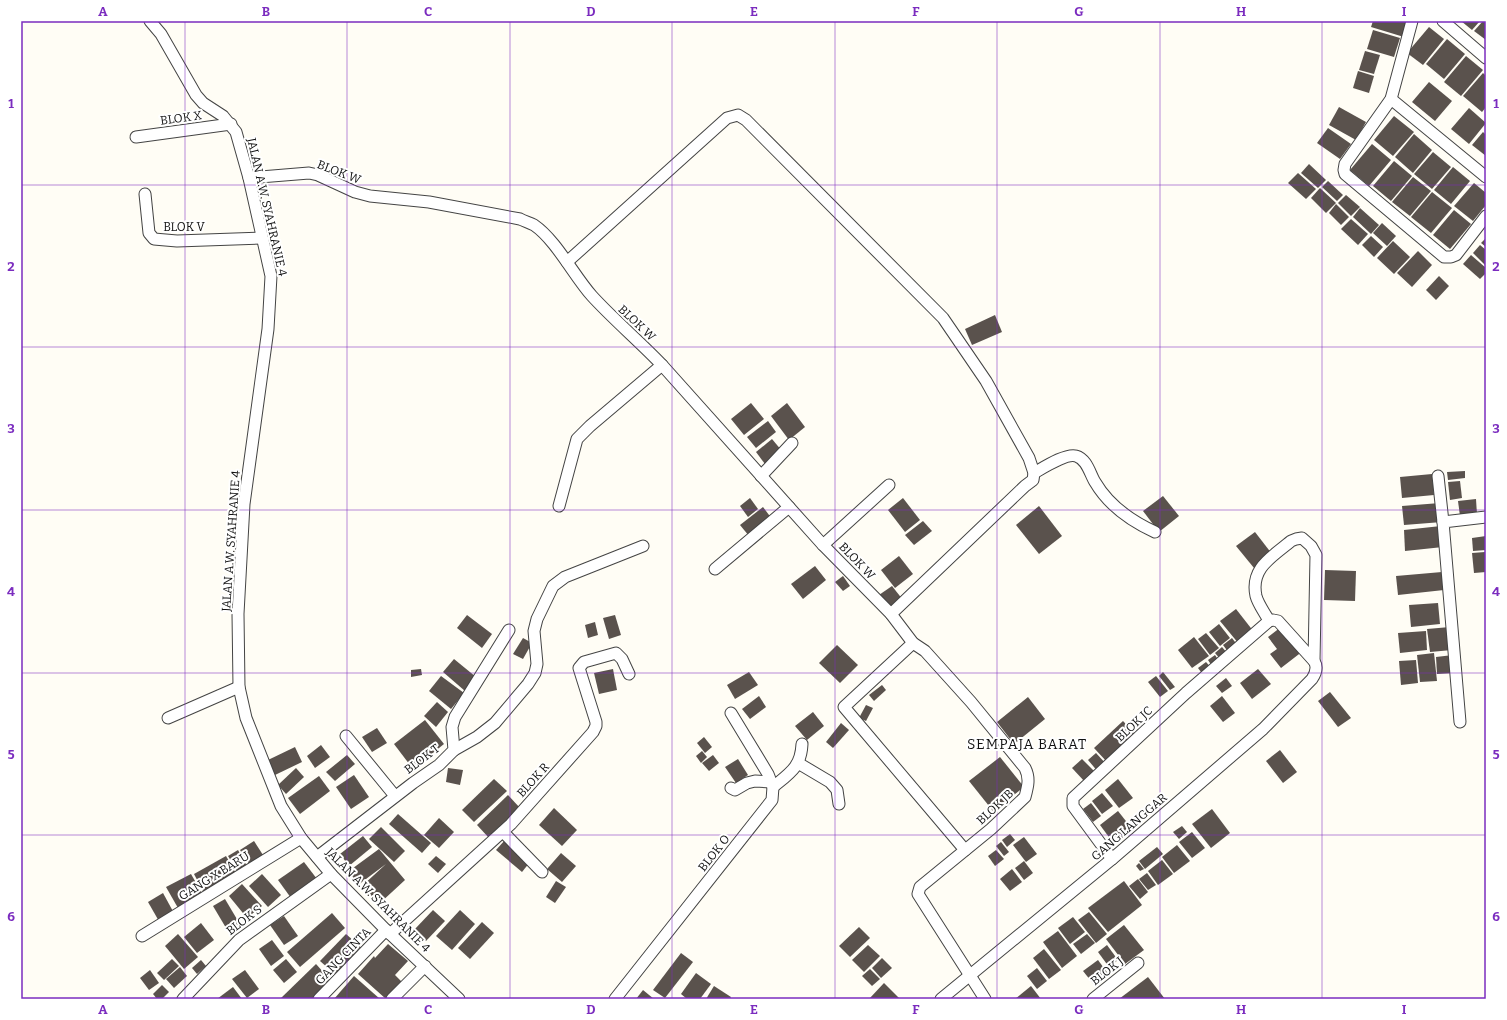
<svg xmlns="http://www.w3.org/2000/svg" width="1507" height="1020" viewBox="0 0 1507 1020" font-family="Bitter,serif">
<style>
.building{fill:#5a524d}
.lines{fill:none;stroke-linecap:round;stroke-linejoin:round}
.minor-casing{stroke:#444;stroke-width:13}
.minor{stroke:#fff;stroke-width:11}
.grid{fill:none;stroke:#7b2cbf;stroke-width:1;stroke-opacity:0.55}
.labels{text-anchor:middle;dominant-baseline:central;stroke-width:4;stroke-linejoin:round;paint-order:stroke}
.street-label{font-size:12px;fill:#111;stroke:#fff}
.quarter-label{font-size:14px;letter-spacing:1px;fill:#111;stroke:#fff}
.neatline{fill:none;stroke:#7b2cbf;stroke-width:1.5}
.grid-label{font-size:13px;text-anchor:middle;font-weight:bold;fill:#7b2cbf}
</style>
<rect width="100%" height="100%" fill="#fffdf5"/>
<g class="building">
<polygon points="1373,21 1409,21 1404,37 1371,27"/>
<polygon points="1461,21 1480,21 1472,30"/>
<polygon points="1483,21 1486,21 1486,40 1474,31"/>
<polygon points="1429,27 1444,39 1423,65 1407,53"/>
<polygon points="1373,30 1400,38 1394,57 1367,49"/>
<polygon points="1447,39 1465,54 1444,79 1426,64"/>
<polygon points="1365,51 1380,55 1374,74 1359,70"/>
<polygon points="1466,56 1483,70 1461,96 1444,82"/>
<polygon points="1358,71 1374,76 1369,93 1353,88"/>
<polygon points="1483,73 1486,76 1486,107 1482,112 1463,96"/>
<polygon points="1429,82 1452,101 1435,121 1412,102"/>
<polygon points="1339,107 1366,122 1356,140 1329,125"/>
<polygon points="1469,108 1486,123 1469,144 1451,129"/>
<polygon points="1394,116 1414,132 1393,156 1374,140"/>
<polygon points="1328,128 1351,144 1340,159 1317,143"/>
<polygon points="1483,132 1486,135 1486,156 1472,145"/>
<polygon points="1414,134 1432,150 1413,173 1395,157"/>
<polygon points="1372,144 1391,160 1369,186 1350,170"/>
<polygon points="1433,152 1451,167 1432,189 1414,174"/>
<polygon points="1394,161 1412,176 1391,201 1373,186"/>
<polygon points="1309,164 1326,180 1318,188 1301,173"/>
<polygon points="1453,167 1470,181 1451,204 1434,190"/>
<polygon points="1298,173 1316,189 1306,199 1288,183"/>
<polygon points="1413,177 1431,191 1410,216 1392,202"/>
<polygon points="1328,181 1343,195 1337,201 1322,187"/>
<polygon points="1474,183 1486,193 1486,205 1473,221 1454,206"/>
<polygon points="1320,188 1336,203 1326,213 1311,198"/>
<polygon points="1432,192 1452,208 1431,233 1411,217"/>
<polygon points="1346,195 1360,207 1351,216 1338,203"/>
<polygon points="1336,204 1349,217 1341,225 1329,213"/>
<polygon points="1360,208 1379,225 1371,234 1353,217"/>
<polygon points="1454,210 1471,224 1450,249 1433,235"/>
<polygon points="1351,219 1368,234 1358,245 1341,229"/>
<polygon points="1382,223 1396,236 1387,246 1373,233"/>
<polygon points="1371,236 1383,247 1374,257 1362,245"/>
<polygon points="1486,238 1486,247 1481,243"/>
<polygon points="1393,241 1410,257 1394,274 1377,258"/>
<polygon points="1480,245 1486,250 1486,266 1473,253"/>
<polygon points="1418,251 1432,265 1412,287 1397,273"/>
<polygon points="1471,255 1486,268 1486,273 1480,279 1463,264"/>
<polygon points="1439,276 1449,286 1436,300 1426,290"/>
<polygon points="995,315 1002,332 972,345 965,329"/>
<polygon points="751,403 764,419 744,435 731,419"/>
<polygon points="787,403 805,427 789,440 771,416"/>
<polygon points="768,421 776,432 756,448 747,437"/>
<polygon points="772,439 782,451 765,464 756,452"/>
<polygon points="1465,471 1465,478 1448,480 1447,472"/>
<polygon points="1432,474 1434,495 1402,498 1400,477"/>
<polygon points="1460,481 1462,498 1450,500 1448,482"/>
<polygon points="1163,496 1179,516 1159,532 1143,511"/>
<polygon points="750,498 758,509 748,517 740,506"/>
<polygon points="903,498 920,520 905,532 888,510"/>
<polygon points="1476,499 1477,514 1460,516 1458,501"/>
<polygon points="1440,503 1442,522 1404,525 1402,506"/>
<polygon points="1039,506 1062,536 1039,554 1016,525"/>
<polygon points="763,507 772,519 749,536 740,525"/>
<polygon points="923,521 932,531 914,545 905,535"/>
<polygon points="1441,526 1443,547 1405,551 1404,530"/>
<polygon points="1255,532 1272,554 1254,568 1236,546"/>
<polygon points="1486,536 1486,550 1473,551 1472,538"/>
<polygon points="1485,552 1486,572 1474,573 1472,553"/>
<polygon points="899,556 913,574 895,588 881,570"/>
<polygon points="815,566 826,580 803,599 791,584"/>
<polygon points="1325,570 1356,571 1355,601 1324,600"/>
<polygon points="1442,572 1444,590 1398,595 1396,576"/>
<polygon points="843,576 850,586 843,591 835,582"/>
<polygon points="892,586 903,600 890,609 879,595"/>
<polygon points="1438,603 1440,624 1411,627 1409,605"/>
<polygon points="1236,609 1254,632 1239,644 1220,621"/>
<polygon points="467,615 492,634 482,648 457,628"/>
<polygon points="615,615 621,635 609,639 603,618"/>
<polygon points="595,622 598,635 588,638 585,625"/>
<polygon points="1219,624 1230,638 1220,646 1209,632"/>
<polygon points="1281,627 1303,651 1281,668 1270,654 1277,649 1268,637"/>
<polygon points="1450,627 1452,650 1430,652 1427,629"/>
<polygon points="1426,631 1427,650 1400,653 1398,633"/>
<polygon points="1206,633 1219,648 1210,655 1198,639"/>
<polygon points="1194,637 1209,656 1192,668 1178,650"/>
<polygon points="523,638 532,643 523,659 513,654"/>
<polygon points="1232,638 1238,646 1229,653 1223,645"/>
<polygon points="837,645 858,665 840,683 819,663"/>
<polygon points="1222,647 1228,654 1221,660 1215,653"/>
<polygon points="1434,653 1437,681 1420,682 1417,655"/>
<polygon points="1215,655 1219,661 1212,666 1208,660"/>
<polygon points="1453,655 1455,673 1437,674 1436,657"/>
<polygon points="454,659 476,677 465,691 443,672"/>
<polygon points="1416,660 1418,683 1401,685 1399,661"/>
<polygon points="1206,662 1213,670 1204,676 1198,668"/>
<polygon points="421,669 422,675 411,677 411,670"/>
<polygon points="613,669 617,690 599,694 594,673"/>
<polygon points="1258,669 1271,684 1252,699 1240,683"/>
<polygon points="749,672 758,685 735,699 727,685"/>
<polygon points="1163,672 1175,687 1170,690 1159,676"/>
<polygon points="441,676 464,693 451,709 429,691"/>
<polygon points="1156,676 1168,691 1160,697 1148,682"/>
<polygon points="1226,678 1232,686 1222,693 1216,686"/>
<polygon points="882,685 886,690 874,701 869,695"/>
<polygon points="1330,692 1351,718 1338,727 1318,701"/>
<polygon points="759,696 766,707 750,719 742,709"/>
<polygon points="1222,696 1235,713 1223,722 1210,706"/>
<polygon points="1028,697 1045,719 1014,744 997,722"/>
<polygon points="437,702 448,712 436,727 424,716"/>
<polygon points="866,705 873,708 866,721 859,718"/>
<polygon points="813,712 824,726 807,740 795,726"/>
<polygon points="425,720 444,744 413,769 394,744"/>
<polygon points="1123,721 1136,735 1107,762 1094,748"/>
<polygon points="841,723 849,730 833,748 826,742"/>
<polygon points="377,728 387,743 372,752 362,737"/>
<polygon points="704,737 712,747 705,753 697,743"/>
<polygon points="321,745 330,757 315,768 307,756"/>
<polygon points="295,747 302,762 275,775 268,760"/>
<polygon points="1280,750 1297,772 1283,783 1266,761"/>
<polygon points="702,751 707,757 701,763 696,756"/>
<polygon points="1096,753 1107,765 1099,773 1088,760"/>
<polygon points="347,755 355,764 335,781 326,772"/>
<polygon points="713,755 719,763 709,771 702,763"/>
<polygon points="1000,757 1024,787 993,811 969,781"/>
<polygon points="738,759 748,775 736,783 725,767"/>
<polygon points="1082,759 1095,772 1085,782 1072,768"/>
<polygon points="296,768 304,777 286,794 278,785"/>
<polygon points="448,768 463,770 460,785 446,782"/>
<polygon points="354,775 369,797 351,809 336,787"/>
<polygon points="319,776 330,791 300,814 288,798"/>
<polygon points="494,779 507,791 474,822 462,810"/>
<polygon points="1118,779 1133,798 1119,808 1105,790"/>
<polygon points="1102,793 1113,806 1102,814 1092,801"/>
<polygon points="508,795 520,808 489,838 477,825"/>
<polygon points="1091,803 1101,816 1093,822 1083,809"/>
<polygon points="554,808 577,830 562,846 539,825"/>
<polygon points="1212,809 1230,833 1211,848 1192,824"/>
<polygon points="1118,811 1133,830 1114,844 1100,825"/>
<polygon points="398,814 431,843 422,853 389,824"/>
<polygon points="439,818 454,832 439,848 424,835"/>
<polygon points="1182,826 1187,832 1179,839 1173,832"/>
<polygon points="381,827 405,851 394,862 369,839"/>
<polygon points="1192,832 1205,848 1192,858 1179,842"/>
<polygon points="1010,834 1015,840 1007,847 1002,840"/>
<polygon points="363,836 372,847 349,866 340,854"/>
<polygon points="1024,837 1037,854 1026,862 1013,845"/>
<polygon points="505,840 530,862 522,872 496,850"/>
<polygon points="254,841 263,855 249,864 240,850"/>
<polygon points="1001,842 1009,852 1004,856 996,846"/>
<polygon points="1177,845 1190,861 1174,873 1162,857"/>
<polygon points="1157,847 1163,854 1145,869 1139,861"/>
<polygon points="379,849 405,880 379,904 362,886 386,864 358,885 349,871"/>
<polygon points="238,850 248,868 239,874 228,856"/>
<polygon points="996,850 1004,859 995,866 988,856"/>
<polygon points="561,853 576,866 562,882 547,869"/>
<polygon points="226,856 237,875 204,893 194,874"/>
<polygon points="436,856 446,864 438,873 428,864"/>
<polygon points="1162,860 1173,874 1158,885 1148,871"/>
<polygon points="1024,861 1033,873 1024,880 1015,868"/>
<polygon points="304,862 317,879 291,898 278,880"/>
<polygon points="1139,863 1144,869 1140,871 1136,866"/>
<polygon points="1012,869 1022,882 1010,891 1000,879"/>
<polygon points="1147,873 1156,885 1148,890 1139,879"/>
<polygon points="191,874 203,895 178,908 166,887"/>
<polygon points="262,874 281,895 268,907 249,886"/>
<polygon points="1138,879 1148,892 1140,899 1129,886"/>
<polygon points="556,881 566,887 555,903 546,897"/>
<polygon points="1124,881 1142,905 1108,932 1088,908"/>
<polygon points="242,884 262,906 247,918 229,896"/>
<polygon points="163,893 175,915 160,923 148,902"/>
<polygon points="225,899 241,926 229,933 213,906"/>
<polygon points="433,910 445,921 426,941 414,930"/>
<polygon points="460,910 475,924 452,950 436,936"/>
<polygon points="1089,912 1107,934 1096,943 1078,920"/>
<polygon points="332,913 345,928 300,967 287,952"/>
<polygon points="284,916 298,936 284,945 270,925"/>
<polygon points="1073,917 1085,932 1070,944 1058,928"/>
<polygon points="482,922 494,933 470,959 458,948"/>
<polygon points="201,923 214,940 197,953 184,937"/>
<polygon points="1124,925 1144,950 1125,964 1106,939"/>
<polygon points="859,927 870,938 850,957 839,946"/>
<polygon points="1058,931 1077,956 1062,968 1043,942"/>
<polygon points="178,934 198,957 184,969 165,946"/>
<polygon points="346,934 363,949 337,976 320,961"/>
<polygon points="1087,934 1095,943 1081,954 1073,944"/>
<polygon points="272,940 284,956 271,966 259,949"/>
<polygon points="388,944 408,961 395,975 402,982 386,999 358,974 374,956 375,958"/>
<polygon points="868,945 880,956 864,972 852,960"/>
<polygon points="1107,945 1118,960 1109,967 1098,952"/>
<polygon points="1044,949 1061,970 1049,979 1033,958"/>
<polygon points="681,953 693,962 665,998 653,990"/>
<polygon points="882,958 892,968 881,978 872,968"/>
<polygon points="172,959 179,966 164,980 157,973"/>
<polygon points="286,959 297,972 284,983 273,970"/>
<polygon points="201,960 206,966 197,974 192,968"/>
<polygon points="1098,960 1109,975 1095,986 1083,971"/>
<polygon points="316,964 333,983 316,999 280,999"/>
<polygon points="180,967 187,976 174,988 166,979"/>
<polygon points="1037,968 1047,981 1037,989 1027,976"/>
<polygon points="870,969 880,979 872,986 862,976"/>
<polygon points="150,970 159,983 149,990 140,978"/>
<polygon points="245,970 259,989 247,998 232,979"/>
<polygon points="696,973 711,984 700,999 687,999 681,994"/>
<polygon points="354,976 380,999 334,999"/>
<polygon points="1148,977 1165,999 1119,999"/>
<polygon points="884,983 900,999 869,999"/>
<polygon points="162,985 169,992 162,999 157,999 153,994"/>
<polygon points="714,986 731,997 730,999 706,999"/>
<polygon points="1031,986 1041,999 1015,999"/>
<polygon points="233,987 242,999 217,999"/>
<polygon points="643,990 654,999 636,999"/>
</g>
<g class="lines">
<g class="minor-casing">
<g id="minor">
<polyline points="150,21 161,34 196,95 203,103 223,116 236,132 249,178 271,276 268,329 244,504 238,614 239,687 246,718 281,806 301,838 331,874 386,930 459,999"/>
<polyline points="1412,21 1391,99 1345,164 1344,170 1345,174 1444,257 1451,257 1456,255 1486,216"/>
<polyline points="1443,21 1486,58"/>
<polyline points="1391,99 1486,177"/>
<polyline points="136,137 231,124"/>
<path d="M249,178l60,-5 9,2 37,17 15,4 59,6 91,17c4,2 10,4 14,6 22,15 40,51 58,71 22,24 47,45 70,69l161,180 68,69 22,29 12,8 46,51 54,66c5,10 3,18 0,29l-34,32 -71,58 -2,7 67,105"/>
<polyline points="145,194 149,233 154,239 177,241 261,238"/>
<polyline points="567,262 727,118 738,115 746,120 943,318 986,381 1029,458 1034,473 1033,480 1025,486 891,614"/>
<path d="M1034,473c9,-5 32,-20 42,-17 11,3 14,18 19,26 14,24 36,39 60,50"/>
<polyline points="761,476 792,443"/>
<polyline points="1438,476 1443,522"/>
<polyline points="559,506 577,439 590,426 662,365"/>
<polyline points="823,545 889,485"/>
<polyline points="715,569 789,507"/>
<path d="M1269,621c-4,-8 -11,-17 -13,-25 -6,-28 16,-39 35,-55l5,-2 6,-1 9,8 5,9 -2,106"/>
<polyline points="913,643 844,707 965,850"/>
<polyline points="168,718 239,687"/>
<polyline points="1460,722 1443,522 1486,517"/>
<polyline points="346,736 395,796"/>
<polyline points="454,750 477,737 495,723 528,684 535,673 537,664 534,631 537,619 553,586 565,577 643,546"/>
<polyline points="798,763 830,782 837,790 839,804"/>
<path d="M773,787c17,-14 28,-20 29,-43"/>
<polyline points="731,788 735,790 747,783 755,781 771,782"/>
<polyline points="503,832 542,872"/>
<polyline points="317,857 413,783 439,765 454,750 452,727 455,717 509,630"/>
<polyline points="1112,859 1073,806 1073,798 1186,693 1269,621"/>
<polyline points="390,934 511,824 593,732 596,726 596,722 579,668 584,662 616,653 622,659 629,674"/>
<polyline points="142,936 301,838"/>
<polyline points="183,999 239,940 331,874"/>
<polyline points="319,999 386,930"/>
<polyline points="392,999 425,966"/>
<polyline points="615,999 772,800 773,787 768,774 731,713"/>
<path d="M941,999l171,-140 151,-130 49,-50c4,-6 6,-12 2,-18l-36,-40 -5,-1 -4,1"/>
<polyline points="1093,999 1138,963"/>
</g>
</g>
<use href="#minor" class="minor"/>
</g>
<path class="grid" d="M185,21v978M347,21v978M510,21v978M672,21v978M835,21v978M997,21v978M1160,21v978M1322,21v978M21,185h1465M21,347h1465M21,510h1465M21,673h1465M21,835h1465"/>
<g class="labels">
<g class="street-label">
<text transform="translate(181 118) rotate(-8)">BLOK X</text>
<text transform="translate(339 172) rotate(21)">BLOK W</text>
<text transform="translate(267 207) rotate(77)">JALAN A.W. SYAHRANIE 4</text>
<text x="184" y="227">BLOK V</text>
<text transform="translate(637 323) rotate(43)">BLOK W</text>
<text transform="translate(231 541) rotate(-86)">JALAN A.W. SYAHRANIE 4</text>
<text transform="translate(857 561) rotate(46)">BLOK W</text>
<text transform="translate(1134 724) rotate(-43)">BLOK JC</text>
<text transform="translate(422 759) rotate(-37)">BLOK T</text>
<text transform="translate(533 780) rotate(-48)">BLOK R</text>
<text transform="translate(995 807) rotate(-43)">BLOK JB</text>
<text transform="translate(1129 827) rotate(-41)">GANG LANGGAR</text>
<text transform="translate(714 853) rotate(-52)">BLOK O</text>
<text transform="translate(214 876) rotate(-32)">GANG X BARU</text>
<text transform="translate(378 900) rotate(45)">JALAN A.W. SYAHRANIE 4</text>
<text transform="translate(244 920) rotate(-37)">BLOK S</text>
<text transform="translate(343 956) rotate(-46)">GANG CINTA</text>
<text transform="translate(1107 971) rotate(-38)">BLOK J</text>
</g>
<g class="quarter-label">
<text x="1027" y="744">SEMPAJA BARAT</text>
</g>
</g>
<rect width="1507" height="1020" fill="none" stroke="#ffffff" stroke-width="44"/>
<rect x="22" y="22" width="1463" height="976" class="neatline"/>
<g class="grid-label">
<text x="103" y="16">A</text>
<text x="266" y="16">B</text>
<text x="428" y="16">C</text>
<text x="591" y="16">D</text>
<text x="754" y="16">E</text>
<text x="916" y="16">F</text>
<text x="1079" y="16">G</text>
<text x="1241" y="16">H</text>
<text x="1404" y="16">I</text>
<text x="11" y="108">1</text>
<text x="1496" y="108">1</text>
<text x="11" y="271">2</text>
<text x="1496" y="271">2</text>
<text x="11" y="433">3</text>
<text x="1496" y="433">3</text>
<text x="11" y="596">4</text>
<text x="1496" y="596">4</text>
<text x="11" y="759">5</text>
<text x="1496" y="759">5</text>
<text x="11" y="921">6</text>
<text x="1496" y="921">6</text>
<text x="103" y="1014">A</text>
<text x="266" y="1014">B</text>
<text x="428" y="1014">C</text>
<text x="591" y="1014">D</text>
<text x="754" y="1014">E</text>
<text x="916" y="1014">F</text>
<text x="1079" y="1014">G</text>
<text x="1241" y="1014">H</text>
<text x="1404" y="1014">I</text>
</g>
</svg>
